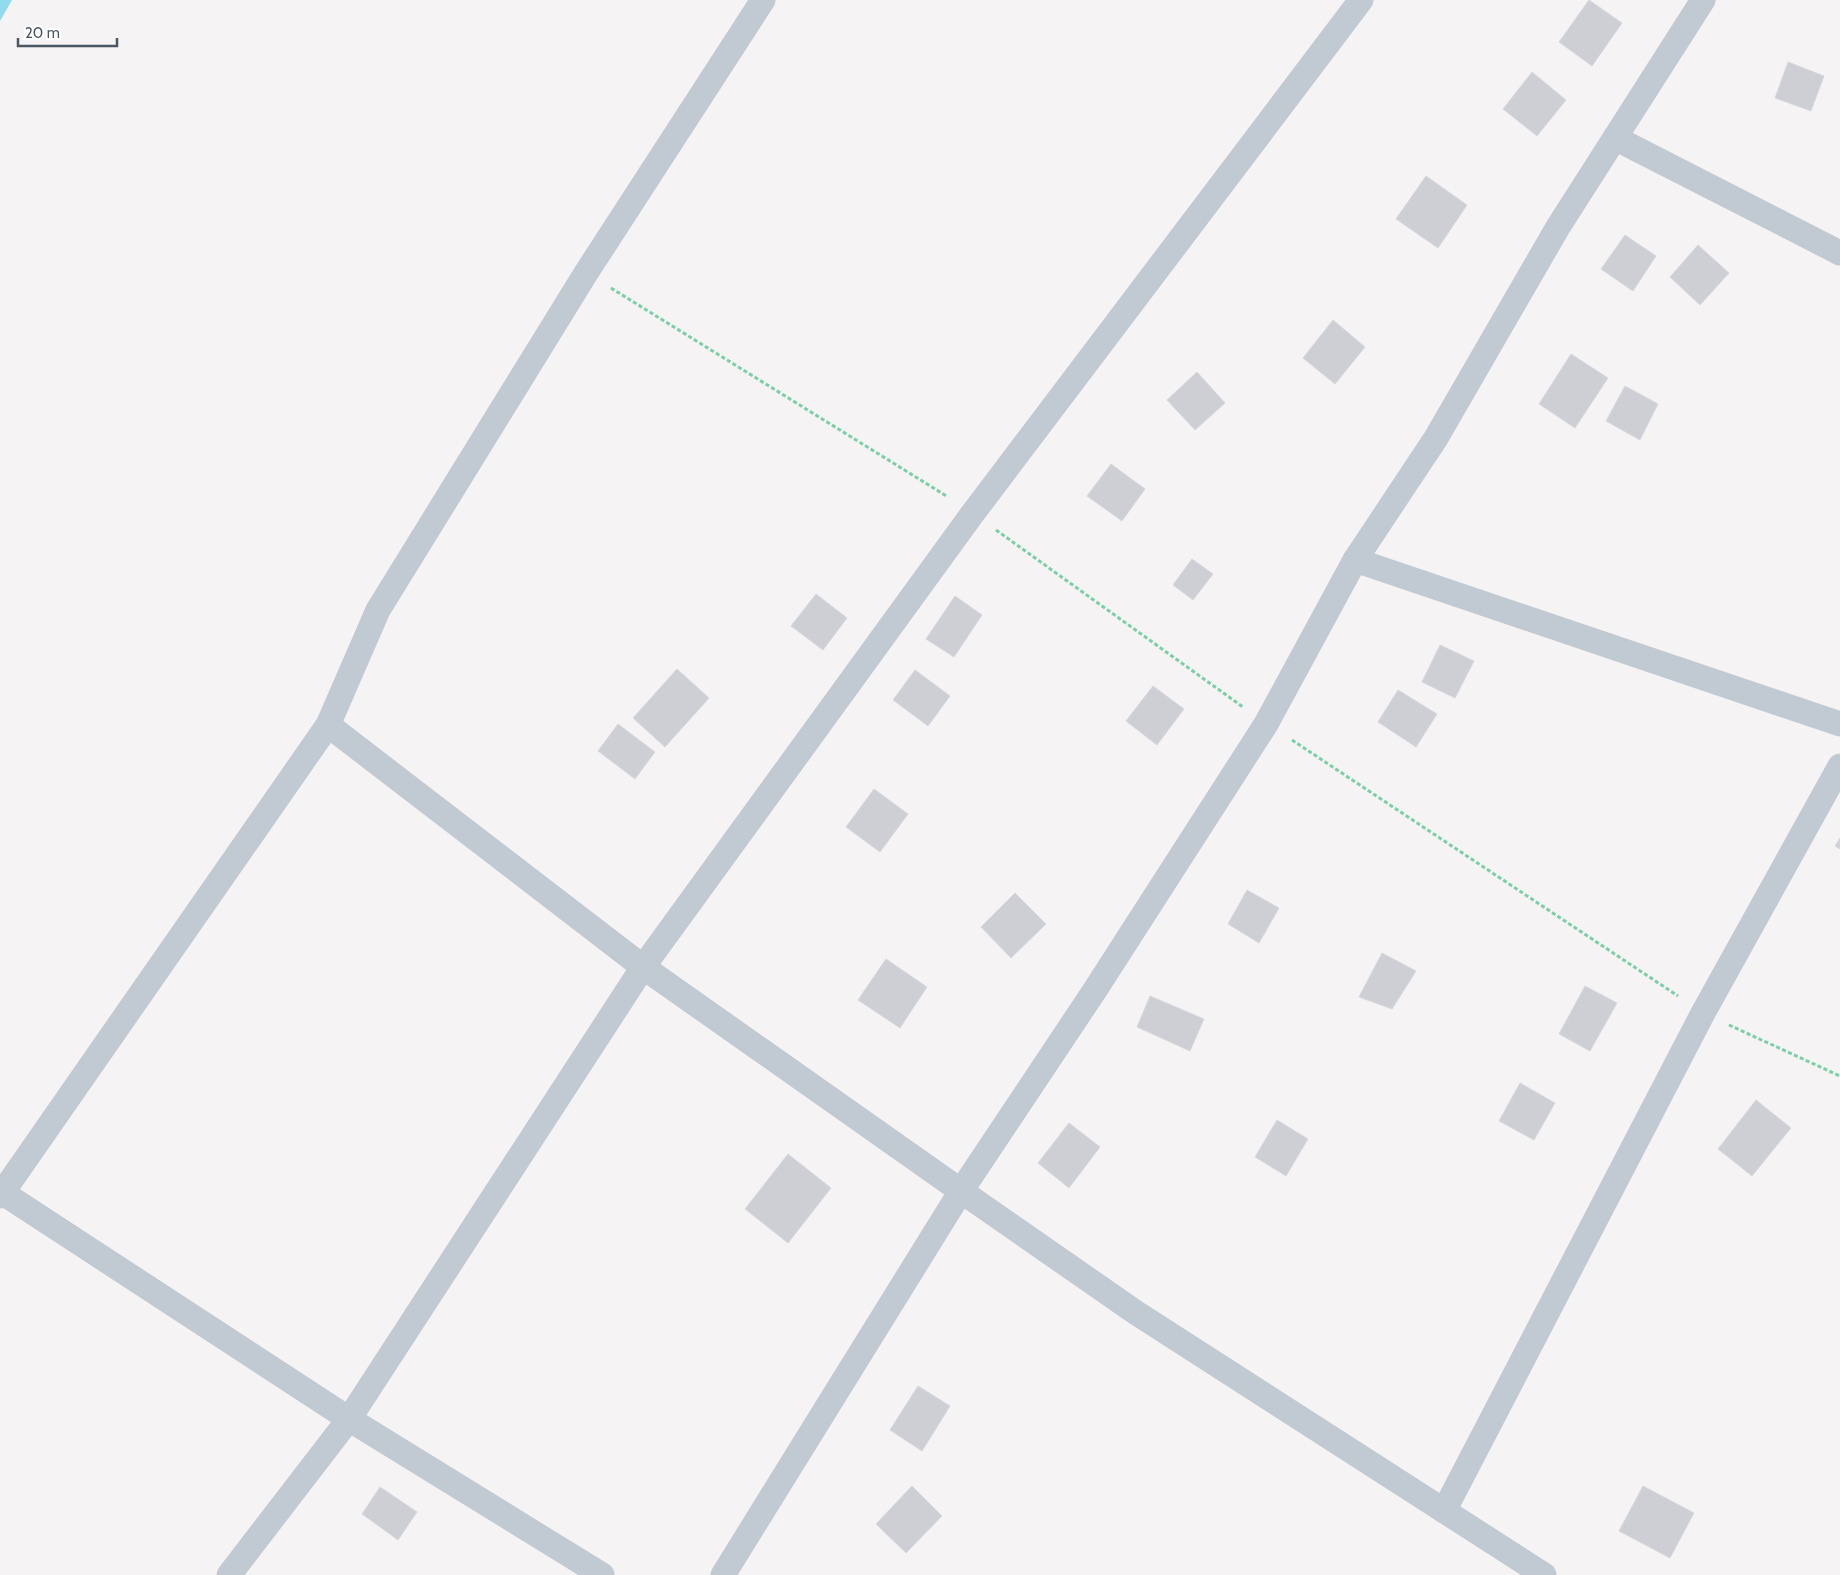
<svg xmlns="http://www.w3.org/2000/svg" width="1840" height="1575" viewBox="0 0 1840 1575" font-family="Cabin,sans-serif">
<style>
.water{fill:#90daee}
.building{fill:#cdcfd5;stroke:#d7d9de}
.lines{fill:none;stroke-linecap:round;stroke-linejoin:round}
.path{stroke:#7ad0a6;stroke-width:3;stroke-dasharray:4 2.5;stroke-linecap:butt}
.minor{stroke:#c1cad2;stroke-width:25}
</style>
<rect width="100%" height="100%" fill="#f5f3f3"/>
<polygon class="water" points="0,0 12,0 0,21"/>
<g class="building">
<polygon points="1589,0 1622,23 1592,66 1559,42"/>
<polygon points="1788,62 1824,76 1811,111 1775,98"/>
<polygon points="1532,72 1566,100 1537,136 1503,109"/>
<polygon points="1426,176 1467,205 1438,248 1396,219"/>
<polygon points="1625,235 1656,256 1633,291 1601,269"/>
<polygon points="1698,245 1729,273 1700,305 1670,277"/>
<polygon points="1333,320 1365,347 1335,384 1303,358"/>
<polygon points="1571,354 1608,378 1575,428 1539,404"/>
<polygon points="1197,372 1225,403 1195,430 1167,400"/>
<polygon points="1625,386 1658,404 1640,440 1606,421"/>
<polygon points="1111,464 1145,489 1122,521 1087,496"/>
<polygon points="1192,559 1213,574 1193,600 1173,585"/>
<polygon points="816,594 847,618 823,650 791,626"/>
<polygon points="955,596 982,615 954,657 926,639"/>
<polygon points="1440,645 1474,661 1455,698 1422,682"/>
<polygon points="677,669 709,698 665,747 633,718"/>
<polygon points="915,670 950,696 928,726 893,700"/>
<polygon points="1153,686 1184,709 1157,745 1126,721"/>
<polygon points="1398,690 1437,714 1416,747 1378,722"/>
<polygon points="618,724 655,752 635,779 598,751"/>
<polygon points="874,789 908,814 880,852 846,827"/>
<polygon points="1840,838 1840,849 1835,846"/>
<polygon points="1247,890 1279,908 1259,943 1228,924"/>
<polygon points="1015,893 1046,924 1011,958 981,927"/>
<polygon points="1382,953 1416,971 1392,1009 1359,997"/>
<polygon points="886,959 927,987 900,1028 858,1000"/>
<polygon points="1585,986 1617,1003 1590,1051 1559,1034"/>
<polygon points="1150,996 1204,1019 1190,1051 1137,1027"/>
<polygon points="1520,1083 1555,1103 1534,1140 1499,1121"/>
<polygon points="1756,1100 1791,1128 1752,1176 1718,1149"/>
<polygon points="1277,1120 1308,1139 1286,1176 1255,1157"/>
<polygon points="1069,1123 1100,1147 1069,1188 1038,1163"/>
<polygon points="788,1154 831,1188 788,1243 745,1209"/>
<polygon points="918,1386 950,1406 922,1451 890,1430"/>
<polygon points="912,1486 942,1516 906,1553 876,1524"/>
<polygon points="1643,1486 1694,1513 1670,1558 1619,1531"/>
<polygon points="380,1487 417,1512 398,1540 362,1514"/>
</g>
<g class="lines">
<g class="path">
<polyline points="611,288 948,497"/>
<polyline points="996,530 1243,707"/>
<polyline points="1292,740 1678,996"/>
<polyline points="1729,1025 1840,1076"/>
</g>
<g class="minor">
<polyline points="1615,138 1840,253"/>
<polyline points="1355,560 1840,724"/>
<polyline points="328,725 643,967 961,1191 1135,1312 1544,1575"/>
<polyline points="3,1193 349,1419 602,1575"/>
<polyline points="0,1196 328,725 378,610 586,273 763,0"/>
<polyline points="1444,1511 1703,1013 1840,766"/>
<polyline points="229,1575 349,1419 643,967 973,513 1361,0"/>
<polyline points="723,1575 961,1191 1095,990 1266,724 1355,560 1436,438 1558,227 1703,0"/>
</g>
</g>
<path d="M18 38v8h99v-8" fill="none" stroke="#4a5661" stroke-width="2.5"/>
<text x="25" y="38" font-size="15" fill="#4a5661" stroke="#ffffff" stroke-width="4" paint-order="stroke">20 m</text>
</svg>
